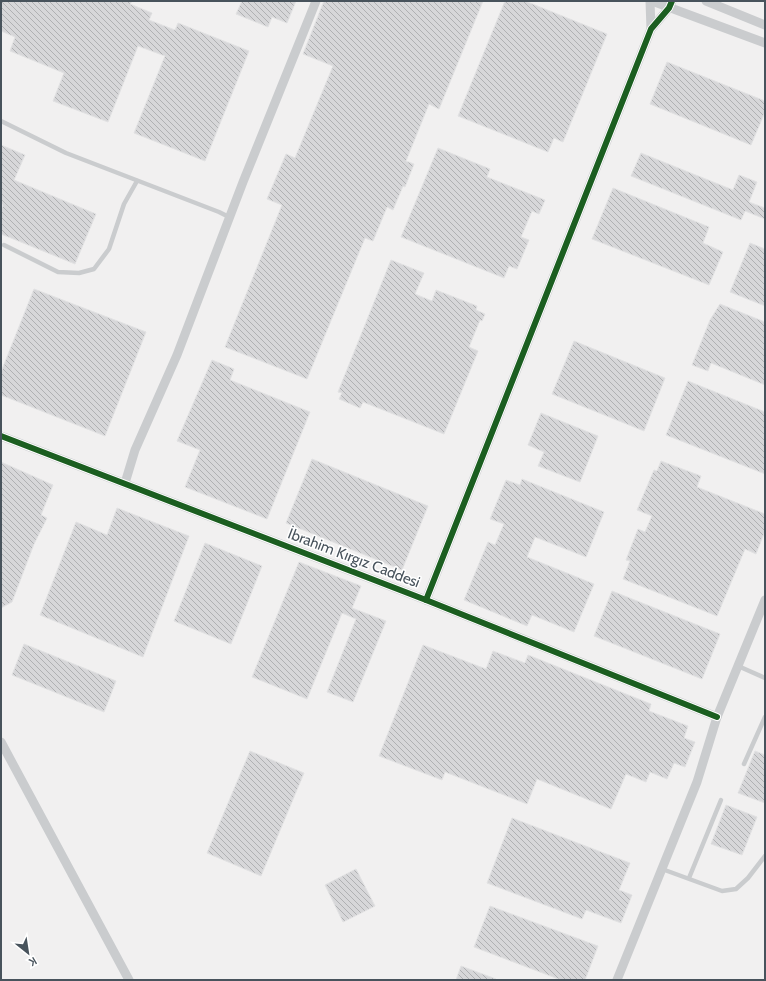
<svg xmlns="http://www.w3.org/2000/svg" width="766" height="981" viewBox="0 0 766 981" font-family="Cabin,sans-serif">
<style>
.building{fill:url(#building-back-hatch);stroke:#e2e2e3}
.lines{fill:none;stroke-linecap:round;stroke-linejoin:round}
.service{stroke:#caccce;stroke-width:4.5}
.minor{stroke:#caccce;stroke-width:9}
.cycleway-casing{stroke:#fff;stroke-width:8}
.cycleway{stroke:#1b5e20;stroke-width:6}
.labels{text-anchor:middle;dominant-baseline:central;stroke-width:3;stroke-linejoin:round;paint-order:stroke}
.street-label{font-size:15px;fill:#48535c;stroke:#fff}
</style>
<defs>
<pattern id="building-back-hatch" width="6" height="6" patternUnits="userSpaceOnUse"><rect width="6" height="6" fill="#d7d7d9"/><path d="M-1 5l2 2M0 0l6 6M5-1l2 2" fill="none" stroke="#b0b1b3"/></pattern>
</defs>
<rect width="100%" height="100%" fill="#f1f0f0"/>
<g class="building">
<polygon points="1,1 132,1 130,4 152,13 149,20 175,30 178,23 249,51 205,161 134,133 165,56 138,46 108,122 53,101 64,73 10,51 15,37 1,31"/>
<polygon points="242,1 296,1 287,23 272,17 268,27 236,14"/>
<polygon points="324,1 483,1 439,109 429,104 406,161 414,164 405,187 403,186 393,210 387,207 373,241 365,238 307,379 225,347 282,205 267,199 286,154 295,158 333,66 303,54"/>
<polygon points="505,1 525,1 607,34 563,142 554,138 548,152 458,116"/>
<polygon points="667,62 765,101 765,112 751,145 650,104"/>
<polygon points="1,145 25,155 14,180 96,214 75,264 1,234 1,210 3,205 1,204"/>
<polygon points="438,148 490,169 487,177 545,200 539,214 532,211 521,237 529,240 517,269 509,266 504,278 401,237"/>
<polygon points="641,153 733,190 739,175 757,182 749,202 765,208 765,219 745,211 741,220 631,176"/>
<polygon points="613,188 709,227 703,243 723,252 709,285 592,239"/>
<polygon points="750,243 765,249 765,306 730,292"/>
<polygon points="391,260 424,273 415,294 432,301 436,290 477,306 476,310 485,314 482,321 480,320 469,347 478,351 444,434 363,402 360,408 339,399 342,393 338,392"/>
<polygon points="34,289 146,332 105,436 1,395 1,372"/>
<polygon points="720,304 765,322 765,385 711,363 708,371 692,365 710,320"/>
<polygon points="574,341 665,378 644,431 552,394"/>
<polygon points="212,360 234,369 230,380 310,412 267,519 185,487 200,450 177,441"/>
<polygon points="688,381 765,412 765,474 666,435"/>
<polygon points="541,413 598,436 580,482 538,466 544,452 528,445"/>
<polygon points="312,459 428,506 402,570 286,523"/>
<polygon points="661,461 701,476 697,487 765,514 765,531 756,554 745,549 717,616 623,579 630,561 626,560 638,529 645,532 652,516 637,510 654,470 657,471"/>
<polygon points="1,462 53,485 41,515 47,518 34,544 12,602 1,608"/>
<polygon points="522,479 604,512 586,557 535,537 527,557 594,584 574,632 532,615 527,626 464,600 488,542 495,545 504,524 490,519 506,480 520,485"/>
<polygon points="117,508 189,536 143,657 40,615 76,522 107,535"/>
<polygon points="205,543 262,566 231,644 174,621"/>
<polygon points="299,562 361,586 352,608 386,621 353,702 327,692 356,619 342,613 307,699 252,677"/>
<polygon points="612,591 720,634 702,679 594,636"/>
<polygon points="24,644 116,681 104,712 12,675"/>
<polygon points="423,645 486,669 493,651 525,663 528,655 651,704 649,711 688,726 684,738 695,742 685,767 674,763 667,779 650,772 646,782 626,774 611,809 537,779 527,804 445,772 442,780 379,756"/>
<polygon points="250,751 304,773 261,876 207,853"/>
<polygon points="755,751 765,755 765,803 738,793"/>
<polygon points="726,805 757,817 742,855 711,844"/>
<polygon points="512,818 630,863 619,890 632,895 621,923 586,910 582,919 487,883"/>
<polygon points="356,869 375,906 343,922 325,885"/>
<polygon points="490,906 598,946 585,980 561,980 474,947"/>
<polygon points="461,966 496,979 496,980 456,980"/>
</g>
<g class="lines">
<g class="service">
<polyline points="1,121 66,153 219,212 229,217"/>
<polyline points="4,245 58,272 79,273 94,269 109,249 124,204 137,181"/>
<polyline points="738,666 765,678"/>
<polyline points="744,764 765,717"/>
<polyline points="662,869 722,891 736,889 748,878 765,856"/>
<polyline points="689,878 721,800"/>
</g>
<g class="minor">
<polyline points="650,1 651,29"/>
<polyline points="652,1 765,43"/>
<polyline points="706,1 765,25"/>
<polyline points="1,436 426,600 717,717"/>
<polyline points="125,483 135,450 177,355 243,182 316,1"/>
<polyline points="426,600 651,29 669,8 672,1"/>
<polyline points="1,742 129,980"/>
<polyline points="617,980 697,782 717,717 765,600"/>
</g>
<g class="cycleway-casing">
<g id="cycleway">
<polyline points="1,436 426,600 717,717"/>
<polyline points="426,600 651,29 669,8 672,1"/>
</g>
</g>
<use href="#cycleway" class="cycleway"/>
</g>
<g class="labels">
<g class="street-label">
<text transform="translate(354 558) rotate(21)">İbrahim Kırgız Caddesi</text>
</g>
</g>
<rect width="766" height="981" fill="none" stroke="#48535c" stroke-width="4"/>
<g transform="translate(28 953) rotate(150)" stroke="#ffffff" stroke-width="3" paint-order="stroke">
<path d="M0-3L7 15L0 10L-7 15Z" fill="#48535c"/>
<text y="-6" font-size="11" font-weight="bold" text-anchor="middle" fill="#48535c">K</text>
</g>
</svg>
